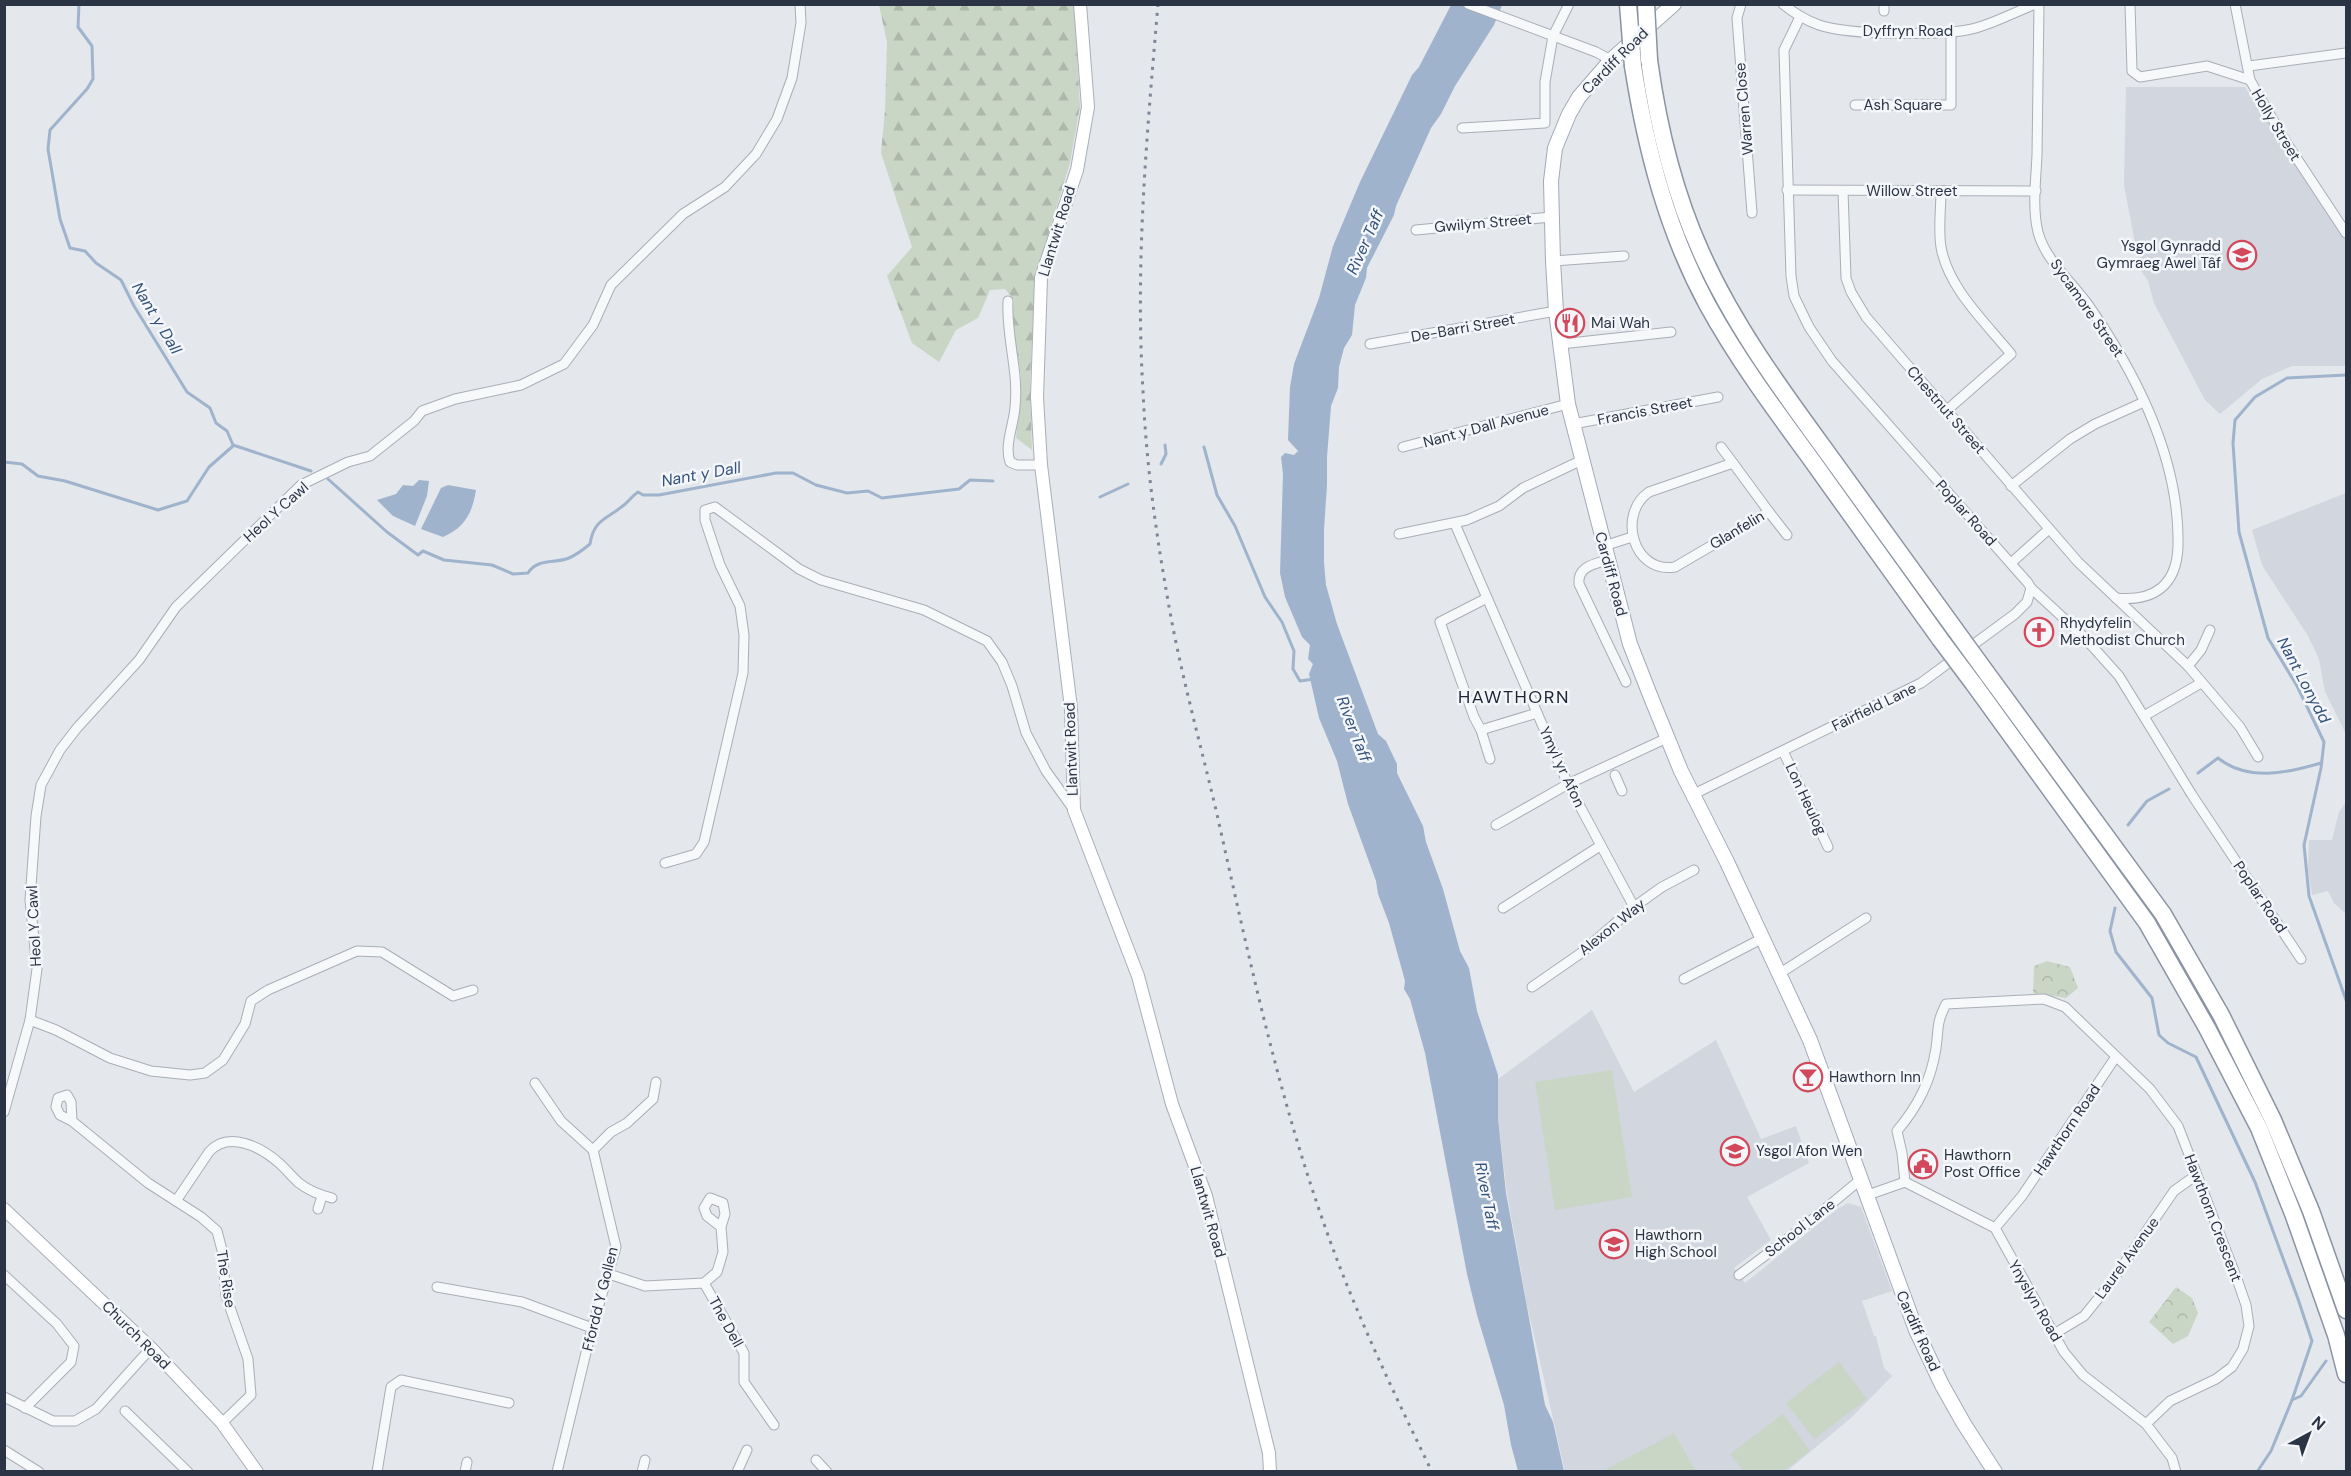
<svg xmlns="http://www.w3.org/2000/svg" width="2351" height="1476" viewBox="0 0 2351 1476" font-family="'DM Sans',sans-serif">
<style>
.built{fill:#d2d6de}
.grass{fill:#c9d6c5}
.forest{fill:url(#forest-firs)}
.park{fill:url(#park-crowns)}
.water{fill:#9fb4cc}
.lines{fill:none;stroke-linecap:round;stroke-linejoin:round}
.stream{stroke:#9fb4cc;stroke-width:3}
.street-casing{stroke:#a9aeb7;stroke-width:11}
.secondary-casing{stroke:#a9aeb7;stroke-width:14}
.primary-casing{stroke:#a3abb8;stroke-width:16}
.highway-casing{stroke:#8b94a3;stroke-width:19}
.street{stroke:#f7f8fa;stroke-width:9}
.secondary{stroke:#fff;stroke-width:12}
.primary{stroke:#fff;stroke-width:14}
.highway{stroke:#fff;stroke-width:16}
.rail{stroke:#7d8696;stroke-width:3;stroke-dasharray:3 6;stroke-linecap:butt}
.highway-bridge-casing{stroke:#8b94a3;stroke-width:19;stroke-linecap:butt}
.highway-bridge{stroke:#fff;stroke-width:16}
.labels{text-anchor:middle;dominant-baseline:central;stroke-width:5;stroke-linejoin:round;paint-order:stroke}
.street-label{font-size:15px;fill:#2b3445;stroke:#f4f6f9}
.poi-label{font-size:15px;fill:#2b3445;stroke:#f4f6f9;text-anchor:start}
.water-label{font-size:16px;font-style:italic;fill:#34527a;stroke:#f4f6f9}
.quarter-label{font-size:18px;letter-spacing:1.5px;fill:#1d2536;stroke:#f4f6f9}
</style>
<defs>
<pattern id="forest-firs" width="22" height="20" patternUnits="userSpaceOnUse" patternTransform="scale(1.5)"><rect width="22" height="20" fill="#c9d6c5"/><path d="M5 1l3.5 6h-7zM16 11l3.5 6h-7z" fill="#adb8ab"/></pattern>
<pattern id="park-crowns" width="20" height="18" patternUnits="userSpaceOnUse" patternTransform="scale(1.5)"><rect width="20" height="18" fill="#c9d6c5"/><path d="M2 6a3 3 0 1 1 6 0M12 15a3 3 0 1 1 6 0" fill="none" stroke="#adb8ab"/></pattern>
</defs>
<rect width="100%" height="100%" fill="#e4e7ec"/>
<g class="built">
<polygon points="2126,87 2245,87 2316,197 2346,240 2346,366 2292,366 2262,379 2220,414 2205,400 2154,303 2148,281 2140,269 2124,185"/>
<polygon points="2346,493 2346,734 2325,692 2319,659 2308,636 2262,565 2252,530"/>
<polygon points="2346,802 2346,914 2334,903 2328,891 2312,895 2308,870 2309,840 2332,840 2339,812"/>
<polygon points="1592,1010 1634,1092 1716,1040 1761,1139 1796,1126 1809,1163 1747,1197 1771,1240 1734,1268 1745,1283 1837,1209 1848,1203 1861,1207 1892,1291 1862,1301 1874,1336 1876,1336 1884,1368 1892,1376 1851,1418 1787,1471 1565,1471 1527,1305 1507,1193 1498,1119 1498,1079"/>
</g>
<g class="grass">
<polygon points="1612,1070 1632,1197 1555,1210 1535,1082"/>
<polygon points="1839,1362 1867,1399 1814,1439 1786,1403"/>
<polygon points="1783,1414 1810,1451 1783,1471 1744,1471 1730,1454"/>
<polygon points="1674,1433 1696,1471 1603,1471"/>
</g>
<polygon class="forest" points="879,5 1074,5 1080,106 1070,163 1035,278 1030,379 1032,450 1016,438 1021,376 1012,323 1014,300 1005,289 990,290 978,318 956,330 939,362 912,343 887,276 912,247 881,153 885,110 887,42"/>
<g class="park">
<polygon points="2047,961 2070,967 2078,988 2066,998 2033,993 2034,966"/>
<polygon points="2176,1287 2192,1298 2198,1313 2188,1336 2173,1344 2149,1322"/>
</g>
<g class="water">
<polygon points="1451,5 1502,5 1494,25 1455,86 1441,114 1431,128 1396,206 1394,215 1367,268 1366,278 1355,305 1352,335 1344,348 1339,367 1338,388 1331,406 1327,457 1327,485 1324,530 1324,563 1326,585 1337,624 1378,734 1386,741 1397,764 1397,773 1423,826 1426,842 1443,889 1460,951 1469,968 1477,1011 1498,1075 1498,1119 1506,1193 1545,1405 1553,1422 1564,1471 1518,1471 1511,1445 1504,1405 1477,1315 1467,1274 1425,1053 1410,999 1404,989 1405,981 1389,923 1378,894 1376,881 1348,804 1337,761 1319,718 1309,674 1313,664 1308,659 1310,645 1302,637 1285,597 1280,573 1283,474 1281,457 1285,453 1294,455 1298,451 1288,440 1290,387 1294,364 1319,298 1333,246 1360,182 1412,75 1419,67"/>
<polygon points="419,480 429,481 427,496 415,526 393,516 377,500 396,494 403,485 413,486"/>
<path d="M448,485l28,5c-4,24 -11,37 -33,47l-22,-8 20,-41z"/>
</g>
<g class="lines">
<g class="stream">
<polyline points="79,4 78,27 92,46 93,79 87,89 50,130 48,149 60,219 70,248 85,251 96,263 121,280 134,306 187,392 210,408 216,423 227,431 233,445 311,471"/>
<polyline points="2346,375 2287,378 2255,397 2235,420 2233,443 2239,532 2268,638 2297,686 2324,742 2321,768 2304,845 2309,896 2346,1000"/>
<polyline points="1204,447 1217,495 1235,526 1265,597 1282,622 1294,651 1293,669 1300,681 1314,679"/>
<polyline points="4,462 22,464 38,476 65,481 158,510 187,501 209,467 233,446"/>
<polyline points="1161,464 1166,454 1165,445"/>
<path d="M328,479l59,53 31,23 5,-4 21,9 48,5 21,9 15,-1c9,-15 27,-9 41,-15 7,-3 15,-9 21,-14 4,-25 16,-24 34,-39 5,-4 8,-9 14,-13l5,3h16l117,-22h17l23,12 31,8 21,-2 14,7 77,-9 11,-9 23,1"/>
<polyline points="1100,497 1128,484"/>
<path d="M2198,773l20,-15c30,24 69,15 103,5"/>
<polyline points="2128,825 2147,801 2169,789"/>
<polyline points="2115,908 2110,931 2116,952 2152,998 2159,1035 2168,1043 2196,1057 2255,1182 2298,1299 2312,1341 2292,1400"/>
<polyline points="2257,1472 2271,1451 2292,1400 2301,1396 2326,1361"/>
</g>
<g class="street-casing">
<g id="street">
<polyline points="1468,4 1596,52 1611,60"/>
<polyline points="1741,4 1737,18 1752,213"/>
<path d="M1783,4c12,10 22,16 36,21 29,10 131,12 160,2 19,-6 37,-15 56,-23"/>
<polyline points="1884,4 1884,11"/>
<path d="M2039,4c-1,51 -1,101 -2,151 -1,24 -5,53 1,77 7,28 35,51 51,74 48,69 91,154 89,240 -1,39 -24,56 -62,52"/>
<polyline points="2130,4 2132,71 2140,77 2207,66 2250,80"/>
<polyline points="2235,4 2250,80 2284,139 2346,233"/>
<polyline points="1800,17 1784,50 1791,276 1794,296 1809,327 1832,361 2028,583 2031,588 2084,637 2119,676 2192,795 2301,959"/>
<polyline points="2249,66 2346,53"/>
<polyline points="1855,105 1951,105 1951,33"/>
<polyline points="1462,128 1545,123 1545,82 1553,36 1569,4"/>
<polyline points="1787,190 2036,191"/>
<polyline points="1843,191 1846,278 1851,292 1866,317 2078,562 2188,666 2240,727 2258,757"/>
<path d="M1941,191c0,18 -3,38 0,56 7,41 45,76 70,107l-65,57"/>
<polyline points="1416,230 1551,217"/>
<polyline points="1553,261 1624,256"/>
<path d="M1008,301c-2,36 11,70 7,106 -1,17 -11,38 -5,55l7,3h24"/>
<polyline points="1370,344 1556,311"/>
<polyline points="1561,344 1671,332"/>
<polyline points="1573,424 1718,397"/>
<polyline points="1403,447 1568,404"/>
<polyline points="1721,447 1733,463"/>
<path d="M1733,463l36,49 -94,55c-42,7 -58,-53 -26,-75z"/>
<polyline points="2011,486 2070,439 2095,424 2144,402"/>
<polyline points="1769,512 1787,535"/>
<polyline points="1455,524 1568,784 1634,907"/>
<polyline points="1399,534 1467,520 1499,506 1523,488 1582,460"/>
<polyline points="1604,546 1632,537"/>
<path d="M1607,560c-13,4 -30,7 -28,24l47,98"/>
<polyline points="2011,563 2049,529"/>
<polyline points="1487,598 1440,622 1474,717 1481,730 1490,759"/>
<polyline points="2188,666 2201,650 2210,630"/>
<polyline points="2144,716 2201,683"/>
<polyline points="1481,730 1537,713"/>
<polyline points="1783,751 1828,847"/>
<polyline points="1615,775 1622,791"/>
<polyline points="1692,795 1921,683 2015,614 2027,602 2031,588"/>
<polyline points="1496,825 1568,784 1667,738"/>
<polyline points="665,863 696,854 704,842 743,673 744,635 740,606 720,565 705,520 705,510 715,507 799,569 821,580 924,610 987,641 1002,662 1012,686 1026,733 1046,771 1074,810"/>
<polyline points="1503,908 1600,846"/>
<polyline points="1779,974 1866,918"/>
<polyline points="1684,979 1763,938"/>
<polyline points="1532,987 1581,953 1634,907 1662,887 1694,870"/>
<polyline points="30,1020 37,969 30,900 36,816 41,785 60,750 77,728 139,660 176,607 301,485 348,462 370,456 414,421 422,411 455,399 521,385 564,364 593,325 611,285 683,214 725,187 756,154 777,119 792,78 801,23 800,4"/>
<polyline points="535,1083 561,1121 593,1150"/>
<polyline points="4,1112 30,1020 56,1030 110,1058 151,1071 190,1075 205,1073 223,1060 245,1024 251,1001 268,990 357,951 382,952 453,996 473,990"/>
<polyline points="72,1121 71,1102 67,1095 58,1098 56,1107 60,1115 72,1121 148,1183 201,1217 217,1231 222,1250 226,1296 248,1359 251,1395 222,1423"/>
<path d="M1905,1182l-3,-29 -5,-22c21,-25 34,-50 39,-83 3,-21 0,-24 10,-44l98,-5 21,8 85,82 28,37 59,153 9,26 3,21 -6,23 -11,18 -16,12 -46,22 -24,23"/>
<polyline points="1865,1196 1905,1182 1995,1228 2064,1352 2083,1375 2146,1424 2172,1458 2176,1472"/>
<path d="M176,1201l33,-49c19,-22 52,-5 70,11 7,6 13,14 20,20 10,8 21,12 33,15"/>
<polyline points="318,1209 322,1196"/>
<polyline points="1995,1228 2022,1196 2115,1058"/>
<polyline points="609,1274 645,1286 704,1283 717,1272 723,1252 721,1227 725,1214 723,1203 710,1198 704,1208 707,1216 721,1227"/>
<polyline points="4,1275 57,1324 74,1346 71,1362 25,1408"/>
<polyline points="1739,1275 1802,1228 1860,1180"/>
<polyline points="704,1283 744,1353 744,1382 774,1425"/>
<polyline points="437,1287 522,1302 592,1328"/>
<polyline points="2054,1334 2084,1316 2110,1284 2174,1191 2195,1176"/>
<polyline points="4,1397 53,1421 75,1421 96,1409 151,1348"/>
<polyline points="125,1411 188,1472"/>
<polyline points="4,1450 39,1472"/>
<polyline points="816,1460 827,1472"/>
<polyline points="377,1472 391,1387 401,1380 509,1403"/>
<polyline points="465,1472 467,1462"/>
<polyline points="557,1472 592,1328 616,1247 593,1150 611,1132 627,1123 653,1099 656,1082"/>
<polyline points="642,1472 645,1460"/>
<polyline points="737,1472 747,1450"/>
</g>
</g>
<g class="secondary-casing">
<g id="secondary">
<polyline points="1080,4 1088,107 1077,170 1041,278 1037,397 1041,465 1071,708 1074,810 1138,976 1172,1104 1206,1196 1269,1453 1270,1472"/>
<polyline points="4,1209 151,1348 222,1423 257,1472"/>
</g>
</g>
<g class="primary-casing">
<polyline id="primary" points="1674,4 1611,60 1579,97 1569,114 1555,148 1551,181 1553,261 1556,311 1568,404 1630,644 1650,695 1681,771 1727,862 1810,1040 1916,1330 1942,1385 1964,1424 1995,1472"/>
</g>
<g class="highway-casing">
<g id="highway">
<path d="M1649,60c9,66 24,130 52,192 32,72 79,136 125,199 43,59 85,118 128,177"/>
<path d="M1633,66c13,83 34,164 74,238 29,53 65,102 101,151 44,61 88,123 132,184"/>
<polyline points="1986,672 2163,914 2221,1015 2273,1120 2311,1211 2346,1310"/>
<polyline points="1973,683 2147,923 2207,1028 2259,1128 2294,1216 2336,1335 2346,1374"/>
</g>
</g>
<use href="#street" class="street"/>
<use href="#secondary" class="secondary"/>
<use href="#primary" class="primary"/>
<use href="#highway" class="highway"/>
<path class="rail" d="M1158,4c-11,129 -23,258 -15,387 3,69 12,136 24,204 12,72 32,143 49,215 31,138 60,277 107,411 30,87 69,168 109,251"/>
<g class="highway-bridge-casing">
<g id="highway-bridge">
<polyline points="1628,4 1633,66"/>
<polyline points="1646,4 1649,60"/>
<polyline points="1954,628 1986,672"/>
<polyline points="1940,639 1973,683"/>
</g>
</g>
<use href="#highway-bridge" class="highway-bridge"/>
</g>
<defs>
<g id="school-ring" transform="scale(1.5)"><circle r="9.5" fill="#f4f6f9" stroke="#d1495b" stroke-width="1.5"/><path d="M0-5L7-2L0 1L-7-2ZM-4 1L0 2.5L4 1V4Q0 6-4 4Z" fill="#d1495b"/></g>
<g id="restaurant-ring" transform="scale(1.5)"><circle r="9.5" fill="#f4f6f9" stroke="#d1495b" stroke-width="1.5"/><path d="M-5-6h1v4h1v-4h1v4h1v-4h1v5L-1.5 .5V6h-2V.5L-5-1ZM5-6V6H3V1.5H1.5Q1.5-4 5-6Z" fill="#d1495b"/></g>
<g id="church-ring" transform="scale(1.5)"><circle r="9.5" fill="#f4f6f9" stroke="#d1495b" stroke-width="1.5"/><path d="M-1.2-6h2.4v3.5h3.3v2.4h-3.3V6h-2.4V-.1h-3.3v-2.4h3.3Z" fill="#d1495b"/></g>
<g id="bar-ring" transform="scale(1.5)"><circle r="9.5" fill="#f4f6f9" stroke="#d1495b" stroke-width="1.5"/><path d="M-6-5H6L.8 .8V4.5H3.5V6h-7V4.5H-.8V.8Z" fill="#d1495b"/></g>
<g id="civic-ring" transform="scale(1.5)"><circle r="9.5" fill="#f4f6f9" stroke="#d1495b" stroke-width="1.5"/><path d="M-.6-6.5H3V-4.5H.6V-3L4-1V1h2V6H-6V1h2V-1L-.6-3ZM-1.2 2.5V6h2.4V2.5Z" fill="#d1495b"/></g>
</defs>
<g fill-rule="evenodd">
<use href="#school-ring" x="2242" y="255"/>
<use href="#restaurant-ring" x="1570" y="323"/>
<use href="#church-ring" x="2039" y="632"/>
<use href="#bar-ring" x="1808" y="1077"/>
<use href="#school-ring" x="1735" y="1151"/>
<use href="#civic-ring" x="1923" y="1164"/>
<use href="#school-ring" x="1614" y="1244"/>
</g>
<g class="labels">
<g class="street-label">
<text x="1908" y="31">Dyffryn Road</text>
<text transform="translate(1615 61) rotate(-45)">Cardiff Road</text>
<text x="1903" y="105">Ash Square</text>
<text transform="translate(1744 109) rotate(-95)">Warren Close</text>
<text transform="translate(2276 125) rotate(59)">Holly Street</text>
<text x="1912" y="191">Willow Street</text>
<text transform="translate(1483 223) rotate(-5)">Gwilym Street</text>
<text transform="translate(1057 231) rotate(-73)">Llantwit Road</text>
<text transform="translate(2087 308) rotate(55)">Sycamore Street</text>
<text transform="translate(1463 328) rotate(-10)">De-Barri Street</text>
<text transform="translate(1946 410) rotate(49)">Chestnut Street</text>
<text transform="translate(1645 411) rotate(-11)">Francis Street</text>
<text transform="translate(1486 426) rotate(-15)">Nant y Dall Avenue</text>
<text transform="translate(276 512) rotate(-42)">Heol Y Cawl</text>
<text transform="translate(1966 513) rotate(48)">Poplar Road</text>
<text transform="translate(1737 530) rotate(-31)">Glanfelin</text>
<text transform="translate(1611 574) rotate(75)">Cardiff Road</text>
<text transform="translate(1874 707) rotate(-26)">Fairfield Lane</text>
<text transform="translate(1071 749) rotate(-92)">Llantwit Road</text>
<text transform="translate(1562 767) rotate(65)">Ymyl yr Afon</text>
<text transform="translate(1806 799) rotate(65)">Lon Heulog</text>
<text transform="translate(2260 897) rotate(56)">Poplar Road</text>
<text transform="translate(34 926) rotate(-93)">Heol Y Cawl</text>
<text transform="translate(1612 927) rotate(-39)">Alexon Way</text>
<text transform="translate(2067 1130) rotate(-56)">Hawthorn Road</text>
<text transform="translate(1208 1212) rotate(74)">Llantwit Road</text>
<text transform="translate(2213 1218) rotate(69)">Hawthorn Crescent</text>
<text transform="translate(1800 1228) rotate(-38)">School Lane</text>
<text transform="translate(2127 1258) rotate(-54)">Laurel Avenue</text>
<text transform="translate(226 1279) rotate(81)">The Rise</text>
<text transform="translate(600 1299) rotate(-76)">Ffordd Y Gollen</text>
<text transform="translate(2035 1301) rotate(60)">Ynyslyn Road</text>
<text transform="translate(726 1322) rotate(61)">The Dell</text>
<text transform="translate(1918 1331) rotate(66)">Cardiff Road</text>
<text transform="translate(136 1335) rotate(45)">Church Road</text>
</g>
<g class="poi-label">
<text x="2221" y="246" text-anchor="end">Ysgol Gynradd<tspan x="2221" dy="17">Gymraeg Awel Tâf</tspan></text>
<text x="1591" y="323">Mai Wah</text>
<text x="2060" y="623">Rhydyfelin<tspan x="2060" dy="17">Methodist Church</tspan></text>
<text x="1829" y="1077">Hawthorn Inn</text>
<text x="1756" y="1151">Ysgol Afon Wen</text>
<text x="1944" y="1155">Hawthorn<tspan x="1944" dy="17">Post Office</tspan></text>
<text x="1635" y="1235">Hawthorn<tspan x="1635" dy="17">High School</tspan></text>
</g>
<g class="water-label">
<text transform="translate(1365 242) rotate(-66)">River Taff</text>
<text transform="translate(157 318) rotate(59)">Nant y Dall</text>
<text transform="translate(701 474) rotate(-10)">Nant y Dall</text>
<text transform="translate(2304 680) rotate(62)">Nant Lonydd</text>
<text transform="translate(1354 729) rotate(69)">River Taff</text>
<text transform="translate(1487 1196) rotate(79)">River Taff</text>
</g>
<g class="quarter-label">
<text x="1514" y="697">HAWTHORN</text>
</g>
</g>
<rect width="2351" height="1476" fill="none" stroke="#2b3445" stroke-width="12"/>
<g transform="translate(2309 1434) rotate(41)" stroke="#f4f6f9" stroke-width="4.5" paint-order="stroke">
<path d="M0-4.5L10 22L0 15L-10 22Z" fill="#2b3445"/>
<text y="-9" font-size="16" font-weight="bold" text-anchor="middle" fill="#2b3445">N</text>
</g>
</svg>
